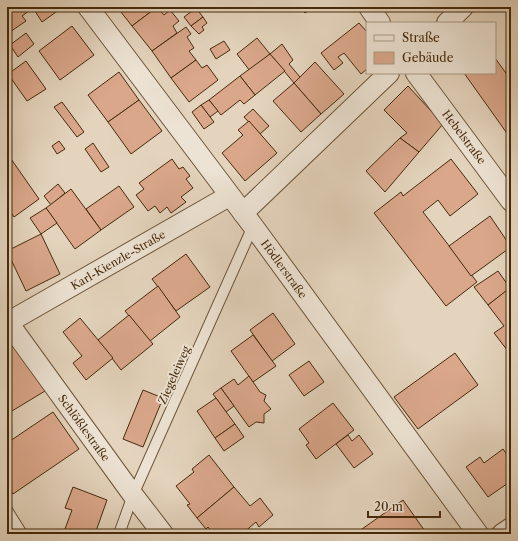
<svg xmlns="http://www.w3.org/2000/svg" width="518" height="541" viewBox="0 0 518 541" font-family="'Libre Caslon Text',serif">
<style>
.building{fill:#daa78b;stroke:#462a0b}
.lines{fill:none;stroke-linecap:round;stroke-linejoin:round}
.service-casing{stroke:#6e5438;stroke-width:12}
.minor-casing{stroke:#6e5438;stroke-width:22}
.service{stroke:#ede3d4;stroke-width:10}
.minor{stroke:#ede3d4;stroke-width:20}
.labels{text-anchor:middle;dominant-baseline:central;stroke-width:4;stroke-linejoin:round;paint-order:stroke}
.street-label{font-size:11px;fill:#462a0b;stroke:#ede3d4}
</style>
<rect width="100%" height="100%" fill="#e4d4bd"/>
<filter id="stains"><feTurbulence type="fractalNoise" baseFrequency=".005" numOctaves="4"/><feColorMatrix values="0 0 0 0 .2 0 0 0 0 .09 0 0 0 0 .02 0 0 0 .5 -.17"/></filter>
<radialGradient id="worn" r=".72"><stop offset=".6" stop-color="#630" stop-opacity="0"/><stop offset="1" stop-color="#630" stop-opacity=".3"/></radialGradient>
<g class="building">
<polygon points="7,7 14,7 7,12"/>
<polygon points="14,7 63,7 42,22 33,8 22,16 26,21 7,34 7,12"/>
<polygon points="117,7 157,7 132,26"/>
<polygon points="157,7 164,15 170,10 179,21 173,26 177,33 152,51 132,26"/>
<polygon points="300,7 313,7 305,13"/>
<polygon points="196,8 203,17 191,26 184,17"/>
<polygon points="203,17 207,23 202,27 204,30 199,34 191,26"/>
<polygon points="359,23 367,32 367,69 361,74 344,53 338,57 343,63 334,70 321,53"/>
<polygon points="72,26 94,55 60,80 39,51"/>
<polygon points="186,27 191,34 187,37 194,48 189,51 196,60 171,78 152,51"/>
<polygon points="26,33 34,44 18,57 10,45"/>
<polygon points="257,38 270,54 250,71 237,54"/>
<polygon points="224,41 230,50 216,59 210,49"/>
<polygon points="282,44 293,60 289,64 300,77 294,83 270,54"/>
<polygon points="270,54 285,71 255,95 240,76"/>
<polygon points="495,58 511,80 511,139 464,73 495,73"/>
<polygon points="196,60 202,68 207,65 218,80 189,102 171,78"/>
<polygon points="26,61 46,89 27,101 8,74"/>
<polygon points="315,62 344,94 321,114 294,83"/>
<polygon points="119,72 139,100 108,122 88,95"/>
<polygon points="240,76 255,95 244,104 240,100 221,115 209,100"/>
<polygon points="294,83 321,114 301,132 273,101"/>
<polygon points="408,86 443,124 419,152 400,138 407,133 384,110"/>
<polygon points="139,100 162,131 131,154 108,122"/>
<polygon points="209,100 218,111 210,117 201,105"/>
<polygon points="62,102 84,132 77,137 54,107"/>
<polygon points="201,105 214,122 204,129 192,112"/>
<polygon points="253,109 269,126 260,134 244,117"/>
<polygon points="249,121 277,153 245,181 222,153 243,135 238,130"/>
<polygon points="400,138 419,152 385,192 366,171"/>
<polygon points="59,141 65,149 57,154 52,146"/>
<polygon points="93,143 109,167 101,172 85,149"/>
<polygon points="9,156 39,199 14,217 7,207 7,157"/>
<polygon points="172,159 179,169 183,167 190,176 186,179 193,188 181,197 186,202 171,213 167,207 160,213 155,206 148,211 136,195 144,189 139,183"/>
<polygon points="451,159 478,194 450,216 438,200 423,212 477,282 446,306 374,213 401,192 403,196"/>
<polygon points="58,184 65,193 51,205 44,196"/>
<polygon points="119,186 134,207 101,230 86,209"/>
<polygon points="71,189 101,230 75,249 46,208"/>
<polygon points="46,208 57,223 41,234 30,218"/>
<polygon points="490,216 511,247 471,276 449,246"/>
<polygon points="41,234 60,274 26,291 7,251"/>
<polygon points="186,254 210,287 176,311 152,279"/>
<polygon points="498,271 510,288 488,305 474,287"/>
<polygon points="158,286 180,317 150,341 125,311"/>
<polygon points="511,287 511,355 494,333 504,326 488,305"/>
<polygon points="273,313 295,344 272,361 250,330"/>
<polygon points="129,315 153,344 121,370 98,340"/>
<polygon points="80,318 113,358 86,380 73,363 82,356 63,332"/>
<polygon points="8,335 45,391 7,414 7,336"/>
<polygon points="253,335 276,366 253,382 231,351"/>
<polygon points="455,353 478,385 418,429 394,397"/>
<polygon points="309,361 324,382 304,396 289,375"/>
<polygon points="249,376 260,392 266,395 264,401 271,409 264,414 264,423 256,422 249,427 221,388 234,379 238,385"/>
<polygon points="221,388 234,406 226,412 213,394"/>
<polygon points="143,390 163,398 143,447 123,439"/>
<polygon points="216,398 235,424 215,438 197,411"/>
<polygon points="333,403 354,430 316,459 306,445 309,443 299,429"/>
<polygon points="53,412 79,449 13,494 7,485 7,443"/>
<polygon points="235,424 244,437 224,451 215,438"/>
<polygon points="348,435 352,441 359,435 373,454 354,468 336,444"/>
<polygon points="503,449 511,460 511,481 488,497 466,467 480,457 484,463"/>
<polygon points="209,455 234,487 197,518 187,505 190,504 176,486 194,472 192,469"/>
<polygon points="73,487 107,500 95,534 79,534 65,529 72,510 65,508"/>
<polygon points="234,487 250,506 260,498 273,515 259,527 256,522 242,534 239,531 234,534 214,534 208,527 206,529 197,518"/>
<polygon points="403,500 427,534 355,534"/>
</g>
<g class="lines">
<g class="service-casing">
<g id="service">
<polyline points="7,510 22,534"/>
<polyline points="119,534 133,495 253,226"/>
</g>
</g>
<g class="minor-casing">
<g id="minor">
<polyline points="88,7 253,226 478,534"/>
<polyline points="369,7 380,23"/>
<polyline points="447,23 463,7"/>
<polyline points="416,73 511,201"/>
<polyline points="243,213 389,73"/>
<polyline points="7,321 133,495 163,534"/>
<polyline points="7,323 229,196"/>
<polyline points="502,534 511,528"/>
</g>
</g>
<use href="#service" class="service"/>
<use href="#minor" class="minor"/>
</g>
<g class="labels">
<g class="street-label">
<text transform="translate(464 137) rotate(53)">Hebelstraße</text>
<text transform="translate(118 260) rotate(-30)">Karl-Kienzle-Straße</text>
<text transform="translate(284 269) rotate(54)">Hödlerstraße</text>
<text transform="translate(174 375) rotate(-66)">Ziegeleiweg</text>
<text transform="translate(84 428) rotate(54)">Schlößlestraße</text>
</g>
</g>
<rect width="518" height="541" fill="none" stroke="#e4d4bd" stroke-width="24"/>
<rect x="8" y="8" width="502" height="525" fill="none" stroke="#462a0b" stroke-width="2"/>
<rect x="12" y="12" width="494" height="517" fill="none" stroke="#462a0b"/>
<rect x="366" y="22" width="130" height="52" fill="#ede3d4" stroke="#aa9984"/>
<rect x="374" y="35" width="20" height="6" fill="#ede3d4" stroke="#aa9984"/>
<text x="402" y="42" font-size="12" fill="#462a0b">Straße</text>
<rect x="374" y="52" width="20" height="12" fill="#daa78b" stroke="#aa9984"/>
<text x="402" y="62" font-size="12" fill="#462a0b">Gebäude</text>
<path d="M368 511v6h72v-6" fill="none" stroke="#462a0b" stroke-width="2"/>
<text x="374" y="511" font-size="12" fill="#462a0b" stroke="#ede3d4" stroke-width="3" paint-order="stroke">20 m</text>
<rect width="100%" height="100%" filter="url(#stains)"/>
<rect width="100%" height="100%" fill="url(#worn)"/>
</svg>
